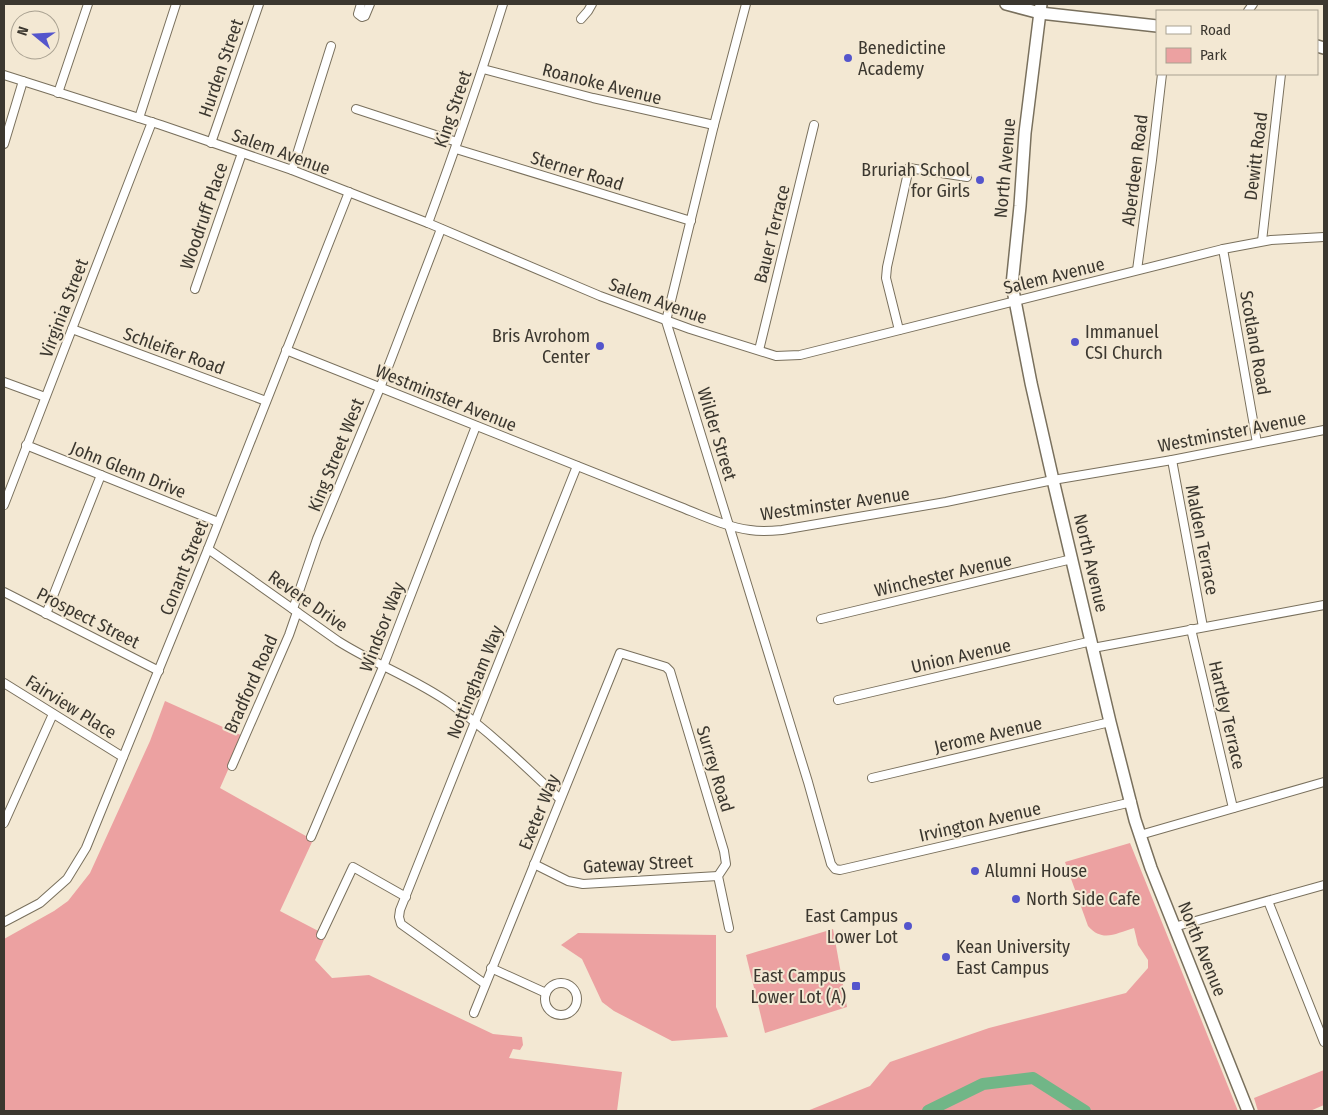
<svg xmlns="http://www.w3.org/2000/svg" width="1328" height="1115" viewBox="0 0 1328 1115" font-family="'Fira Sans Condensed',sans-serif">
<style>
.green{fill:#eca1a1}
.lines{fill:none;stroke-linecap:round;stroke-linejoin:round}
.river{stroke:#71b687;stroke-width:12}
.street-casing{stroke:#79705d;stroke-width:10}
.secondary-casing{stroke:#79705d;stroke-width:14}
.street{stroke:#fff;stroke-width:8}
.secondary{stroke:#fff;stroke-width:11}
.poi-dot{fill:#5455cc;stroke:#f3e8d3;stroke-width:2}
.labels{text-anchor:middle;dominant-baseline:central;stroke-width:4;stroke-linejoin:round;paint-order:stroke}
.poi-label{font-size:18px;fill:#3b372f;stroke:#f3e8d3;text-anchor:start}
.street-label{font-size:18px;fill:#3b372f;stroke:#f3e8d3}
</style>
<rect width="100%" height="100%" fill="#f3e8d3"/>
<g class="green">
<polygon points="165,701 243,736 220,788 313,840 280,911 326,935 315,960 332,978 369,975 493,1034 522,1037 523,1045 520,1050 513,1049 509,1058 622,1072 617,1111 4,1111 4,939 54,911 68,901 90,873 150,741"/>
<path d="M1130,843l108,268h-431l63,-25 20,-24 99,-34 137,-35 22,-25v-8l-10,-15 -4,-17c-18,5 -31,15 -46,-2l-23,-64z"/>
<polygon points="833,929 847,1007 765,1033 746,955"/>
<polygon points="578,933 716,935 716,1007 728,1037 672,1041 614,1011 602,1002 582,959 561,945"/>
<polygon points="1324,1070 1324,1105 1310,1111 1258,1111 1254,1098"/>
</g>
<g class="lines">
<polyline class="river" points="928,1111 983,1084 1033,1078 1085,1111"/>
<g class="street-casing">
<g id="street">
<polyline points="361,4 358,14 362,17 365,16 370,4"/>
<polyline points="746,4 714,125 666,321 808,782 831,864 835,869 840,870 1132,802"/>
<polyline points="1248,11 1253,4"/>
<polyline points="581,19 588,11 592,4"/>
<polyline points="483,69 593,98 714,125"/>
<polyline points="4,75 161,125 292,170 428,223 600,296 690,329 776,356 800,355 1223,249 1271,240 1324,237"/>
<polyline points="58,93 88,4"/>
<polyline points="356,109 457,142"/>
<polyline points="139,118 176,4"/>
<polyline points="211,143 259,4"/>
<polyline points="4,144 23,81"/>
<polyline points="456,149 691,221"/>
<polyline points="292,170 331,46"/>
<path d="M428,223c27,-73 52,-145 75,-219"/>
<polyline points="1262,241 1281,74"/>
<polyline points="1223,249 1257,443"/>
<polyline points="1137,270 1152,160 1162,74"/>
<polyline points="195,289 242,153"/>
<polyline points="72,329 266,401"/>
<polyline points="899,330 886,278 887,267 909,168 967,177"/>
<path d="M286,350l392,156c23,9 48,21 72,24 11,2 22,1 32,0l164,-28 107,-22 119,-20 152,-30"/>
<polyline points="759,350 814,125"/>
<polyline points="4,382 45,397"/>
<polyline points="26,445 218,522"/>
<polyline points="1172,460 1203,627"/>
<polyline points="4,505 152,122"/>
<path d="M208,549l130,92c36,23 78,38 113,63 39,28 74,62 109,95"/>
<polyline points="4,592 159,671"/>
<polyline points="293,609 317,539 380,388 441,229"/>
<polyline points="46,614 101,475"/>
<polyline points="821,619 1072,559"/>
<polyline points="1191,629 1233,808"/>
<polyline points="1093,648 1324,605"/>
<polyline points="4,683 123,757"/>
<polyline points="838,700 1092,641"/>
<polyline points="232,766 289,635 297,612"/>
<polyline points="872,778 1110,722"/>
<polyline points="4,823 53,714"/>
<polyline points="1140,835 1324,782"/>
<polyline points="311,837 383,667 476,426"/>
<polyline points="534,864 568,881 583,884 718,876"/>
<polyline points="1268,901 1324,1042"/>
<polyline points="4,922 40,903 67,879 86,848 208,549 349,192"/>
<polyline points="1174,927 1324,885"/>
<polyline points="321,935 353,867 406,897"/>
<polyline points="491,968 546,993"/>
<circle cx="561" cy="999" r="16"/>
<polyline points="485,984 401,924 399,917 400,910 577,466"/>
<polyline points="474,1013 620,653 666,667 670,671 724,851 726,864 718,876 729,928"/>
</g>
</g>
<g class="secondary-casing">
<g id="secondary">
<polyline points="1006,4 1040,13 1157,26"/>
<polyline points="1041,4 1025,133 1020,206 1012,285 1031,383 1053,480 1110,722 1135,820 1151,868 1248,1111"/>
<polyline points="1317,46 1324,48"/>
</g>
</g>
<use href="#street" class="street"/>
<use href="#secondary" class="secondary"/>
</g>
<g class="poi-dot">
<circle cx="848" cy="58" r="5"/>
<circle cx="980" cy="180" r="5"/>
<circle cx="1075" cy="342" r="5"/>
<circle cx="600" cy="346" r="5"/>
<circle cx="975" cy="871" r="5"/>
<circle cx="1016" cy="899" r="5"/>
<circle cx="908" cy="926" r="5"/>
<circle cx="946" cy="957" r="5"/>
<rect x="851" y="981" width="10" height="10" rx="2.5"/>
</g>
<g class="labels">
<g class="poi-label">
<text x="858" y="48">Benedictine<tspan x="858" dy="21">Academy</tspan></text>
<text x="970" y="170" text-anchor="end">Bruriah School<tspan x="970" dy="21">for Girls</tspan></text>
<text x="1085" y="332">Immanuel<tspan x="1085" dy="21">CSI Church</tspan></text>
<text x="590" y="336" text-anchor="end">Bris Avrohom<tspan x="590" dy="21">Center</tspan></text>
<text x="985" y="871">Alumni House</text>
<text x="1026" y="899">North Side Cafe</text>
<text x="898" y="916" text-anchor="end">East Campus<tspan x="898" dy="21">Lower Lot</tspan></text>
<text x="956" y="947">Kean University<tspan x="956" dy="21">East Campus</tspan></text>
<text x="846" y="976" text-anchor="end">East Campus<tspan x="846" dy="21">Lower Lot (A)</tspan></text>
</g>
<g class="street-label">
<text transform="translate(221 68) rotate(-71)">Hurden Street</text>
<text transform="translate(602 84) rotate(14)">Roanoke Avenue</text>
<text transform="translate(453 109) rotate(-71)">King Street</text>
<text transform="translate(281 152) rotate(20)">Salem Avenue</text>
<text transform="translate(1256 156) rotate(-83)">Dewitt Road</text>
<text transform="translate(1005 168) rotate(-85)">North Avenue</text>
<text transform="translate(1135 170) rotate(-83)">Aberdeen Road</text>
<text transform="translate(577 171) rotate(17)">Sterner Road</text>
<text transform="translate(204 216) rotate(-71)">Woodruff Place</text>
<text transform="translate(772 234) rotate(-76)">Bauer Terrace</text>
<text transform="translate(1054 276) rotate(-14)">Salem Avenue</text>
<text transform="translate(658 301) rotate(20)">Salem Avenue</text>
<text transform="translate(64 308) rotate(-69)">Virginia Street</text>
<text transform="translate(1255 343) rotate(80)">Scotland Road</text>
<text transform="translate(174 351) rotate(20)">Schleifer Road</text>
<text transform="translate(446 398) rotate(22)">Westminster Avenue</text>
<text transform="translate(1232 432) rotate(-11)">Westminster Avenue</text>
<text transform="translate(717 434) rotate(73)">Wilder Street</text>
<text transform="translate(336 455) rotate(-68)">King Street West</text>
<text transform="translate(128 470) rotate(22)">John Glenn Drive</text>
<text transform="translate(835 504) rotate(-8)">Westminster Avenue</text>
<text transform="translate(1202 540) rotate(79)">Malden Terrace</text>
<text transform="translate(1091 563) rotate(77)">North Avenue</text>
<text transform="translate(184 568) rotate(-68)">Conant Street</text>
<text transform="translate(943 575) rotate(-13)">Winchester Avenue</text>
<text transform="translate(308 601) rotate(35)">Revere Drive</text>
<text transform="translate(88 618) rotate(27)">Prospect Street</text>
<text transform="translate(382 627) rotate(-69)">Windsor Way</text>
<text transform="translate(961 656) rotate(-13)">Union Avenue</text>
<text transform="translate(475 682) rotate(-68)">Nottingham Way</text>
<text transform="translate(251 684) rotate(-66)">Bradford Road</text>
<text transform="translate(71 707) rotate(32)">Fairview Place</text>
<text transform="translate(1227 715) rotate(77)">Hartley Terrace</text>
<text transform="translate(988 735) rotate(-13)">Jerome Avenue</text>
<text transform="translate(715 769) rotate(73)">Surrey Road</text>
<text transform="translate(539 812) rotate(-68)">Exeter Way</text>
<text transform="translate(980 822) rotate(-13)">Irvington Avenue</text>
<text transform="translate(638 864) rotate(-3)">Gateway Street</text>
<text transform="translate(1202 949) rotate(68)">North Avenue</text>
</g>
</g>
<rect width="1328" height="1115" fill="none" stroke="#3b372f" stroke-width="10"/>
<rect x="1156" y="10" width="162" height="65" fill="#f3e8d3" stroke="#a9a191"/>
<rect x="1166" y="26" width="25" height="8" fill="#ffffff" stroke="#a9a191"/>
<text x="1200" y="35" font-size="15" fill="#3b372f">Road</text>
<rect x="1166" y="48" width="25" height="15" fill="#eca1a1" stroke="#a9a191"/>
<text x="1200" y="60" font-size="15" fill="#3b372f">Park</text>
<g transform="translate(35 35) rotate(288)"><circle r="24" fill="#f3e8d3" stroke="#a9a191"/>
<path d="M0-4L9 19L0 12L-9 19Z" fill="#5455cc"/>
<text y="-8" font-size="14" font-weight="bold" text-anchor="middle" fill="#3b372f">N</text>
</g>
</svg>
